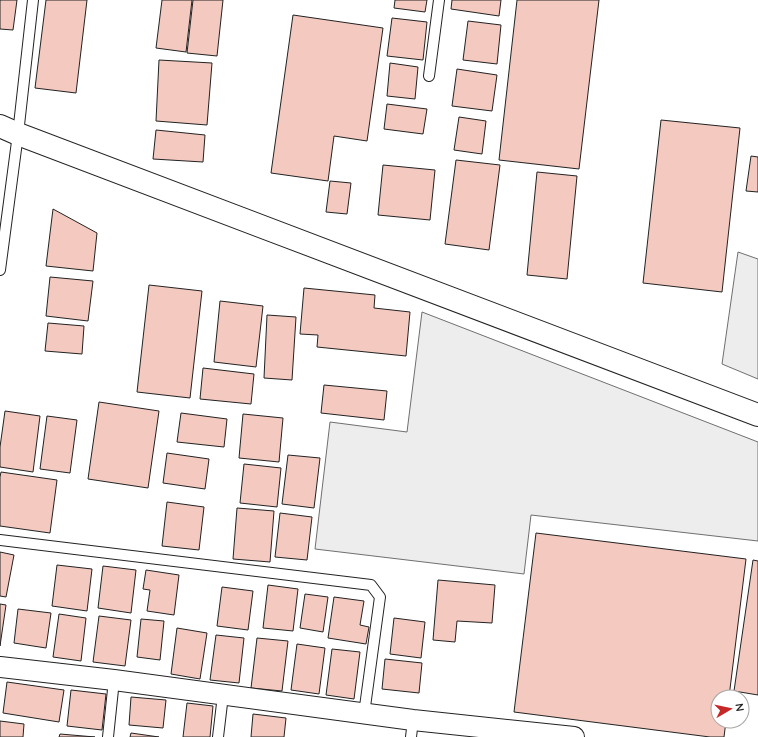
<svg xmlns="http://www.w3.org/2000/svg" width="758" height="737" viewBox="0 0 758 737" font-family="Quicksand,sans-serif">
<style>
.parking{fill:#ededed;stroke:#6f6f6f}
.building{fill:#f3c9c0;stroke:#222}
.lines{fill:none;stroke-linecap:round;stroke-linejoin:round}
.service-casing{stroke:#222;stroke-width:12}
.minor-casing{stroke:#222;stroke-width:22}
.tertiary-casing{stroke:#222;stroke-width:24}
.service{stroke:#fff;stroke-width:10}
.minor{stroke:#fff;stroke-width:20}
.tertiary{stroke:#fff;stroke-width:22}
</style>
<rect width="100%" height="100%" fill="#fff"/>
<g class="parking">
<polygon points="738,252 758,259 758,379 722,364"/>
<polygon points="422,312 758,442 758,541 531,515 524,574 315,549 330,422 407,432"/>
</g>
<g class="building">
<polygon points="0,0 17,0 13,30 0,29"/>
<polygon points="46,0 87,0 76,93 35,88"/>
<polygon points="162,0 192,0 186,52 156,48"/>
<polygon points="193,0 223,0 217,56 187,53"/>
<polygon points="395,0 427,0 425,12 394,8"/>
<polygon points="452,0 501,0 499,16 451,9"/>
<polygon points="517,0 599,0 579,169 499,160"/>
<polygon points="293,15 383,28 367,141 334,136 328,181 271,173"/>
<polygon points="392,18 427,22 423,60 387,56"/>
<polygon points="468,21 501,25 497,64 463,60"/>
<polygon points="159,60 212,63 207,125 156,121"/>
<polygon points="390,63 418,67 415,99 387,96"/>
<polygon points="457,69 497,75 492,111 452,106"/>
<polygon points="387,104 427,109 423,134 384,129"/>
<polygon points="459,117 486,121 482,154 454,150"/>
<polygon points="661,120 740,128 722,292 643,283"/>
<polygon points="156,130 205,135 203,162 153,159"/>
<polygon points="751,156 758,157 758,192 746,191"/>
<polygon points="456,160 500,165 489,250 445,244"/>
<polygon points="383,165 435,170 430,220 378,215"/>
<polygon points="537,172 577,176 567,279 527,275"/>
<polygon points="330,181 351,183 347,214 326,212"/>
<polygon points="53,209 97,233 93,271 46,266"/>
<polygon points="50,277 93,281 88,321 46,316"/>
<polygon points="149,285 202,291 190,398 137,392"/>
<polygon points="304,288 375,295 374,308 410,312 406,356 317,347 318,335 300,334"/>
<polygon points="220,301 263,306 256,367 214,362"/>
<polygon points="267,315 296,317 292,380 264,378"/>
<polygon points="48,323 84,326 82,354 45,351"/>
<polygon points="203,368 254,374 251,404 200,399"/>
<polygon points="324,385 387,391 384,420 321,413"/>
<polygon points="99,402 159,411 148,488 88,479"/>
<polygon points="5,411 40,416 33,472 0,467 0,447"/>
<polygon points="181,413 227,419 224,447 177,442"/>
<polygon points="243,414 283,418 279,462 239,458"/>
<polygon points="47,416 77,420 70,473 40,469"/>
<polygon points="167,453 209,459 205,489 163,483"/>
<polygon points="288,455 320,458 314,508 282,504"/>
<polygon points="244,464 281,468 277,507 240,503"/>
<polygon points="1,472 57,480 50,533 0,526 0,477"/>
<polygon points="167,502 204,507 199,550 162,546"/>
<polygon points="237,508 274,511 270,562 233,559"/>
<polygon points="280,513 312,517 307,560 275,557"/>
<polygon points="536,533 746,559 729,697 718,697 718,721 726,721 724,737 710,737 514,712"/>
<polygon points="0,552 14,555 6,597 0,596"/>
<polygon points="753,560 758,561 758,695 734,691"/>
<polygon points="57,565 92,569 87,611 52,606"/>
<polygon points="103,566 136,570 131,613 98,608"/>
<polygon points="146,570 179,575 174,615 147,611 150,590 143,589"/>
<polygon points="438,580 495,585 492,623 457,621 455,642 433,640"/>
<polygon points="268,585 298,589 293,631 263,628"/>
<polygon points="222,587 253,591 248,630 217,626"/>
<polygon points="305,594 328,597 323,632 300,628"/>
<polygon points="334,597 364,601 360,625 369,627 366,644 328,638"/>
<polygon points="0,604 6,605 0,646"/>
<polygon points="18,609 51,613 46,648 14,643"/>
<polygon points="59,614 86,618 81,661 53,657"/>
<polygon points="99,616 131,620 125,666 93,662"/>
<polygon points="394,618 425,622 421,658 390,654"/>
<polygon points="141,619 164,621 160,660 137,657"/>
<polygon points="177,628 207,633 200,679 171,674"/>
<polygon points="216,635 244,638 239,683 210,680"/>
<polygon points="257,638 288,641 282,691 251,688"/>
<polygon points="297,644 325,648 319,694 291,690"/>
<polygon points="332,649 360,652 354,699 326,695"/>
<polygon points="385,659 422,663 419,693 382,689"/>
<polygon points="7,682 64,690 59,722 3,713"/>
<polygon points="71,690 106,694 102,730 67,726"/>
<polygon points="131,697 166,700 163,728 129,725"/>
<polygon points="187,703 213,706 210,737 183,737"/>
<polygon points="253,714 286,718 284,737 251,737"/>
<polygon points="0,721 24,724 23,737 0,737"/>
<polygon points="131,733 159,737 130,737"/>
<polygon points="60,734 95,737 59,737"/>
</g>
<g class="lines">
<g class="service-casing">
<g id="service">
<polyline points="429,76 439,0"/>
<polyline points="0,270 18,134 33,0"/>
<polyline points="0,540 371,585 380,597 364,714"/>
<polyline points="108,737 114,680"/>
<polyline points="218,737 223,695"/>
<polyline points="411,737 413,720"/>
</g>
</g>
<g class="minor-casing">
<polyline id="minor" points="0,667 114,680 413,720 574,737"/>
</g>
<g class="tertiary-casing">
<polyline id="tertiary" points="0,126 18,134 758,415"/>
</g>
<use href="#service" class="service"/>
<use href="#minor" class="minor"/>
<use href="#tertiary" class="tertiary"/>
</g>
<g transform="translate(730 709) rotate(81)"><circle r="19" fill="#ffffff" stroke="#a7a7a7"/>
<path d="M0-3L7 15L0 10L-7 15Z" fill="#c62828"/>
<text y="-6" font-size="11" font-weight="bold" text-anchor="middle" fill="#222222">N</text>
</g>
</svg>
